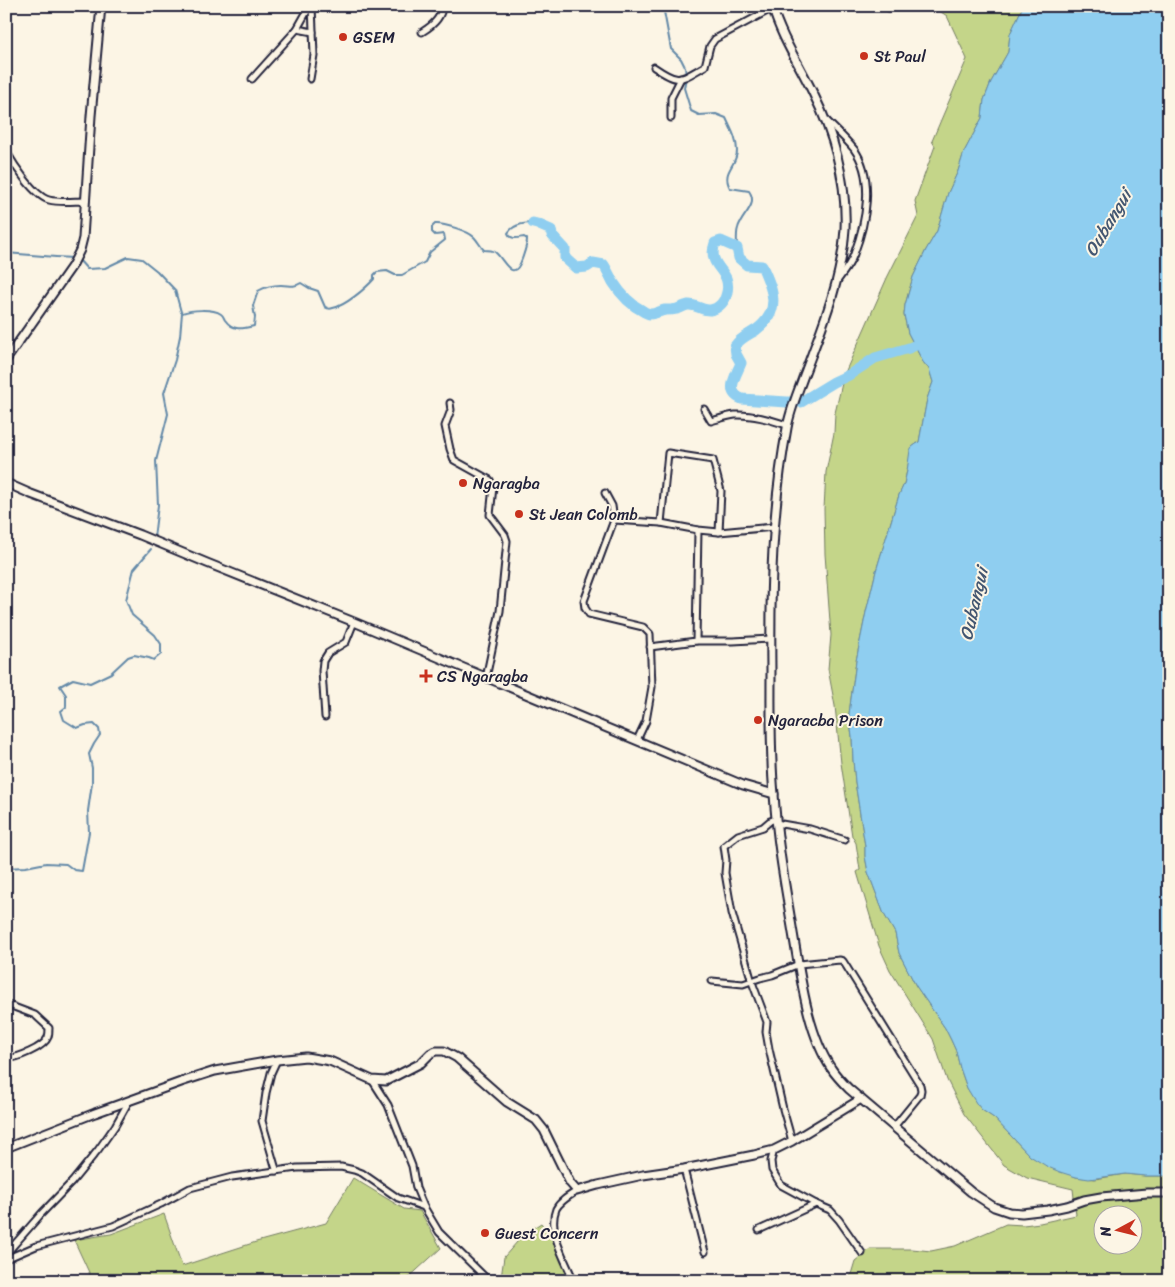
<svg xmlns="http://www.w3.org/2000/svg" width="1175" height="1287" viewBox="0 0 1175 1287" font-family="Sriracha,sans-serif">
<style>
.green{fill:#c4d589;stroke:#737c62;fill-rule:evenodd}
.water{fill:#8fcef0;stroke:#6389a8}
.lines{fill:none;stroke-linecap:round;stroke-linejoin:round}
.stream{stroke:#6389a8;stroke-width:2}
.river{stroke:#8fcef0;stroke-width:11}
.street-casing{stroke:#22223b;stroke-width:9}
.secondary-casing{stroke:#22223b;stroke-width:11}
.street{stroke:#fcf5e5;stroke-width:5}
.secondary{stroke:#fcf5e5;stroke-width:7}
.poi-dot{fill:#c8321e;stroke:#fcf5e5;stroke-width:2}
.labels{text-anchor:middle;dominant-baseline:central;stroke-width:4;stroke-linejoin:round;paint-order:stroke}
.poi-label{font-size:16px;fill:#22223b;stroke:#fcf5e5;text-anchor:start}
.water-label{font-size:18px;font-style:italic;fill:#435671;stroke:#fcf5e5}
</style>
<rect width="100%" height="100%" fill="#fcf5e5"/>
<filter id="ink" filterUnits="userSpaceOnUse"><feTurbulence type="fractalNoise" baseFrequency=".02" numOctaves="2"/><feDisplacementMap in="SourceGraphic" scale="10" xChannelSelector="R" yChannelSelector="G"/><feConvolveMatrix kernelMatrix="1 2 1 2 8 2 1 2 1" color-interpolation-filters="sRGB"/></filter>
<g filter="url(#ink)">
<g class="green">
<path d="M932,6h91l-13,28 -2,18 -17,30 -7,18 -2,18 -18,34 -6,19 -10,22 -11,38 -11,19 -13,27 -8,28 -1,10 4,18 15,29 6,7 4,13 -6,17 -8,43 -7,5 -8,37 -5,11 -23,76 -10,41 -10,49 -7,53 3,22 1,24 2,22 10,64v10l3,16 16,42 11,19 4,20 17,33 29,42 6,12 5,11 4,17 7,20 9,14 6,8 12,8 36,38 46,21 19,2 30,-5 20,2h24v105h-320l6,-20 15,-12h42l19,2 24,-5 51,-22 17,1 17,-2 36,-8 -3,-26 -46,-11 -23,-13 -40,-51 -17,-34 -14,-41 -43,-69 -11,-24 -22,-74 3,-2 -4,-27 -4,-7 -11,-73 -6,-57 -7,-37 3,-34 -6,-81 -1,-45 2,-37 8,-39 1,-20 9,-38 43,-97 31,-62 -3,-15 20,-55 -3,-5 35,-82 -20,-43zM1102,1214h30v30h-30z"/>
<polygon points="353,1178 404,1209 420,1211 441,1248 405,1281 93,1281 74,1240 111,1234 164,1214 182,1266 256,1242 326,1223"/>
<polygon points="541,1223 553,1238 564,1265 574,1281 502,1281 501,1278 504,1257 524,1234"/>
</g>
<polygon class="water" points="1023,6 1169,6 1169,1176 1145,1176 1125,1174 1089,1179 1076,1177 1060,1172 1048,1167 1030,1156 994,1118 982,1110 976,1103 967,1088 960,1068 956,1051 951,1040 945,1028 916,986 899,953 895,933 884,914 868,872 865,856 865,846 855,782 853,760 852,736 849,714 856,661 866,612 876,571 899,495 904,484 907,471 910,450 912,447 919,442 927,399 933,382 929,369 923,362 908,333 904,315 905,305 913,277 926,250 937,231 948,193 958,171 964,152 982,118 984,100 991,82 1008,52 1010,34"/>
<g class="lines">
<g class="stream">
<path d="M663,6l8,43 10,10 4,8 1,10 -2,11 7,23 8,4 17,-1 10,4c5,11 11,21 11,33 0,15 -16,20 -7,37l19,3c10,14 -7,23 -11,37 -2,6 -1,14 -1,20"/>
<polyline points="6,253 56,257 73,258"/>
<polyline points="79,260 87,269 105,268 128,257 142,259 157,271 175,290 181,312"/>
<path d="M154,538l4,-33 -2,-44 12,-47 -4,-21 11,-33 5,-24 2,-23c9,-3 30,-5 39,1 3,2 2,3 4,6 8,11 17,9 29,6l1,-9 -2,-11 5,-15c7,-4 14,-6 23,-6 8,0 12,3 20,-2l8,5 9,3 7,16c4,2 5,2 8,1 12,-2 33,-20 41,-29v-4l3,-3 10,-1 8,4h7l23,-13 5,-10 15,-12 -1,-6 -9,1 -3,-3v-5l3,-3c8,-1 33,7 39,13 4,4 6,9 10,13 4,0 8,0 11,2 9,7 18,33 27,7 2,-6 5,-13 5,-20l-3,-2c-7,1 -13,3 -16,-4 5,-8 16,-10 25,-10"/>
<polyline points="6,868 26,867 46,863 66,864 74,870 82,871 89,832 88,811 92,783 92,768 89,754 94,744 100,735 99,729 94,724 85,725 77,728 64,720 61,711 66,707 66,695 60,686 73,679 90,683 111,673 128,657 134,655 149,658 154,660 161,654 161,644 155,635 132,615 126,600 134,569 151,549"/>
</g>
<path class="river" d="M533,223l4,1 14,6 1,5 13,14v9l11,10 11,-1 6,-4 11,2c3,5 6,11 9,17 7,11 18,23 30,29 1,1 6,3 7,3 5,0 10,-3 15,-4 4,0 8,0 12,-1 3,-1 7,-3 11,-4 8,-1 14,6 22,5 9,-1 16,-10 17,-18 5,-23 -21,-24 -12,-49l6,-2 16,7 2,10 8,7 15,1c11,24 20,45 -6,64 -8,5 -16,8 -21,16l1,8 5,9c-5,13 -17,29 1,36l45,3h14l33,-20 15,-7 26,-17 34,-10 19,-8"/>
<g class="street-casing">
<g id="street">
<polyline points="887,6 889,8"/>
<polyline points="297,29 313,32"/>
<path d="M422,32c10,-6 20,-14 20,-26"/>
<path d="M654,67c26,18 26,13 51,-1l5,-20 5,-7 58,-31"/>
<polyline points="252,79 297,29 310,6"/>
<polyline points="310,79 314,55 312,6"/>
<polyline points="671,118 671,98 681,78"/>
<path d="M827,121c9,9 19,18 27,28 21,29 12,74 0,105 -3,9 -10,18 -16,26"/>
<path d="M6,151c8,14 28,45 43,49 11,3 25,1 36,1"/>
<polyline points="450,403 451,410 445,426 450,449 454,460 490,480 493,487 490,515 505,535 507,541 500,611 486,678"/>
<path d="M704,409l7,12c8,-2 16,-5 24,-6 17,-1 36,5 52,10"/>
<polyline points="605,493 612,506 614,520 584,601 585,608 589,614 643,627 650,634 652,687 646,721 637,740"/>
<polyline points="614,520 661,523 698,530 719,532 774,527"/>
<polyline points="661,523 668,453 713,460 721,491 719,532"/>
<polyline points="696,641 698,530"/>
<polyline points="650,647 696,641 733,641 771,639"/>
<polyline points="325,717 322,671 323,661 328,653 346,642 354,622"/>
<polyline points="776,819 770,821 763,827 738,835 724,846 726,860 725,873 732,913 752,982 767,1022 766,1032 769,1049 783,1109 792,1141"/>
<polyline points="776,823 810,829 845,840"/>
<polyline points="712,981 743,984 760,978 772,975 799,964 840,960 843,961 920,1085 921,1090 920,1095 894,1127"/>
<path d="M6,1004l29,11 14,13c0,3 0,6 -1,9 -4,11 -31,21 -42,22"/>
<polyline points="277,1060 271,1073 266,1093 262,1121 275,1166 277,1171"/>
<polyline points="372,1080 388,1105 412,1166 416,1188 424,1207 439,1232 489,1281"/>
<polyline points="774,1150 771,1161 772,1170 781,1185 816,1204 830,1210 839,1220 862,1253"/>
<polyline points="684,1169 705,1252"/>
<polyline points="759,1230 816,1204"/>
<polyline points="6,1254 42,1213 72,1182 98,1150 115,1126 129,1101"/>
<polyline points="6,1259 36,1246 113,1226 161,1204 190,1188 232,1177 297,1168 341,1167 354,1170 362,1173 398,1198 424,1207"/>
<path d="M574,1281c-8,-19 -27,-50 -18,-72 4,-8 13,-13 21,-18"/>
</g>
</g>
<g class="secondary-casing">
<g id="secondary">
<path d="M772,6c9,31 27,58 41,87 21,42 34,89 32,136 -3,51 -23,98 -41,146 -6,17 -14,35 -17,53 -15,80 -17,161 -16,242 0,41 -1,83 3,124 3,49 12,97 20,145 7,40 14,95 37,129 5,8 12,15 18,21l122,103 23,15 15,5 13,1 26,-3 19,-4 17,-6 17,-3 46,-4h22"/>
<polyline points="6,360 72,266 80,250 83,238 91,116 101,6"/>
<polyline points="6,483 31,494 140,535 207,563 354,622 743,785 774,794"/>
<polyline points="6,1148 95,1113 181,1082 215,1071 277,1060 306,1057 330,1061 372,1080 386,1081 421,1063 431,1053 436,1051 444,1051 457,1058 507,1102 536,1120 544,1130 570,1183 577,1191 598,1185 643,1175 684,1169 754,1155 774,1150 792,1141 861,1099"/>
</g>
</g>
<use href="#street" class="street"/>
<use href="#secondary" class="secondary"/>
</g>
</g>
<g class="poi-dot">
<circle cx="343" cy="37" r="5"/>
<circle cx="864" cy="56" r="5"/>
<circle cx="463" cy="483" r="5"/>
<circle cx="519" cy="514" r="5"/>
<path d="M423.5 668.5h5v5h5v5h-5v5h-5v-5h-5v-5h5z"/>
<circle cx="758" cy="720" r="5"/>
<circle cx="485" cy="1233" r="5"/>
</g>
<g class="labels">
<g class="poi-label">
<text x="353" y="37">GSEM</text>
<text x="874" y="56">St Paul</text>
<text x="473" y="483">Ngaragba</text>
<text x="529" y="514">St Jean Colomb</text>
<text x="437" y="676">CS Ngaragba</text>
<text x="768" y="720">Ngaracba Prison</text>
<text x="495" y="1233">Guest Concern</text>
</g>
<g class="water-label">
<text transform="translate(1108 223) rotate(-59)">Oubangui</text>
<text transform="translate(974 604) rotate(-77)">Oubangui</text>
</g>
</g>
<rect width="1175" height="1287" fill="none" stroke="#fcf5e5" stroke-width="25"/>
<rect x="12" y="12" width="1150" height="1262" fill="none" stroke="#22223b" stroke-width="2" filter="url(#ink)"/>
<g transform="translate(1118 1230) rotate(263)"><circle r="24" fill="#fcf5e5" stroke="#a5a1a1"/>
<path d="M0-4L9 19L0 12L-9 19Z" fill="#c8321e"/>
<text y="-8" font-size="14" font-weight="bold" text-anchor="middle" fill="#22223b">N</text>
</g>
</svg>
